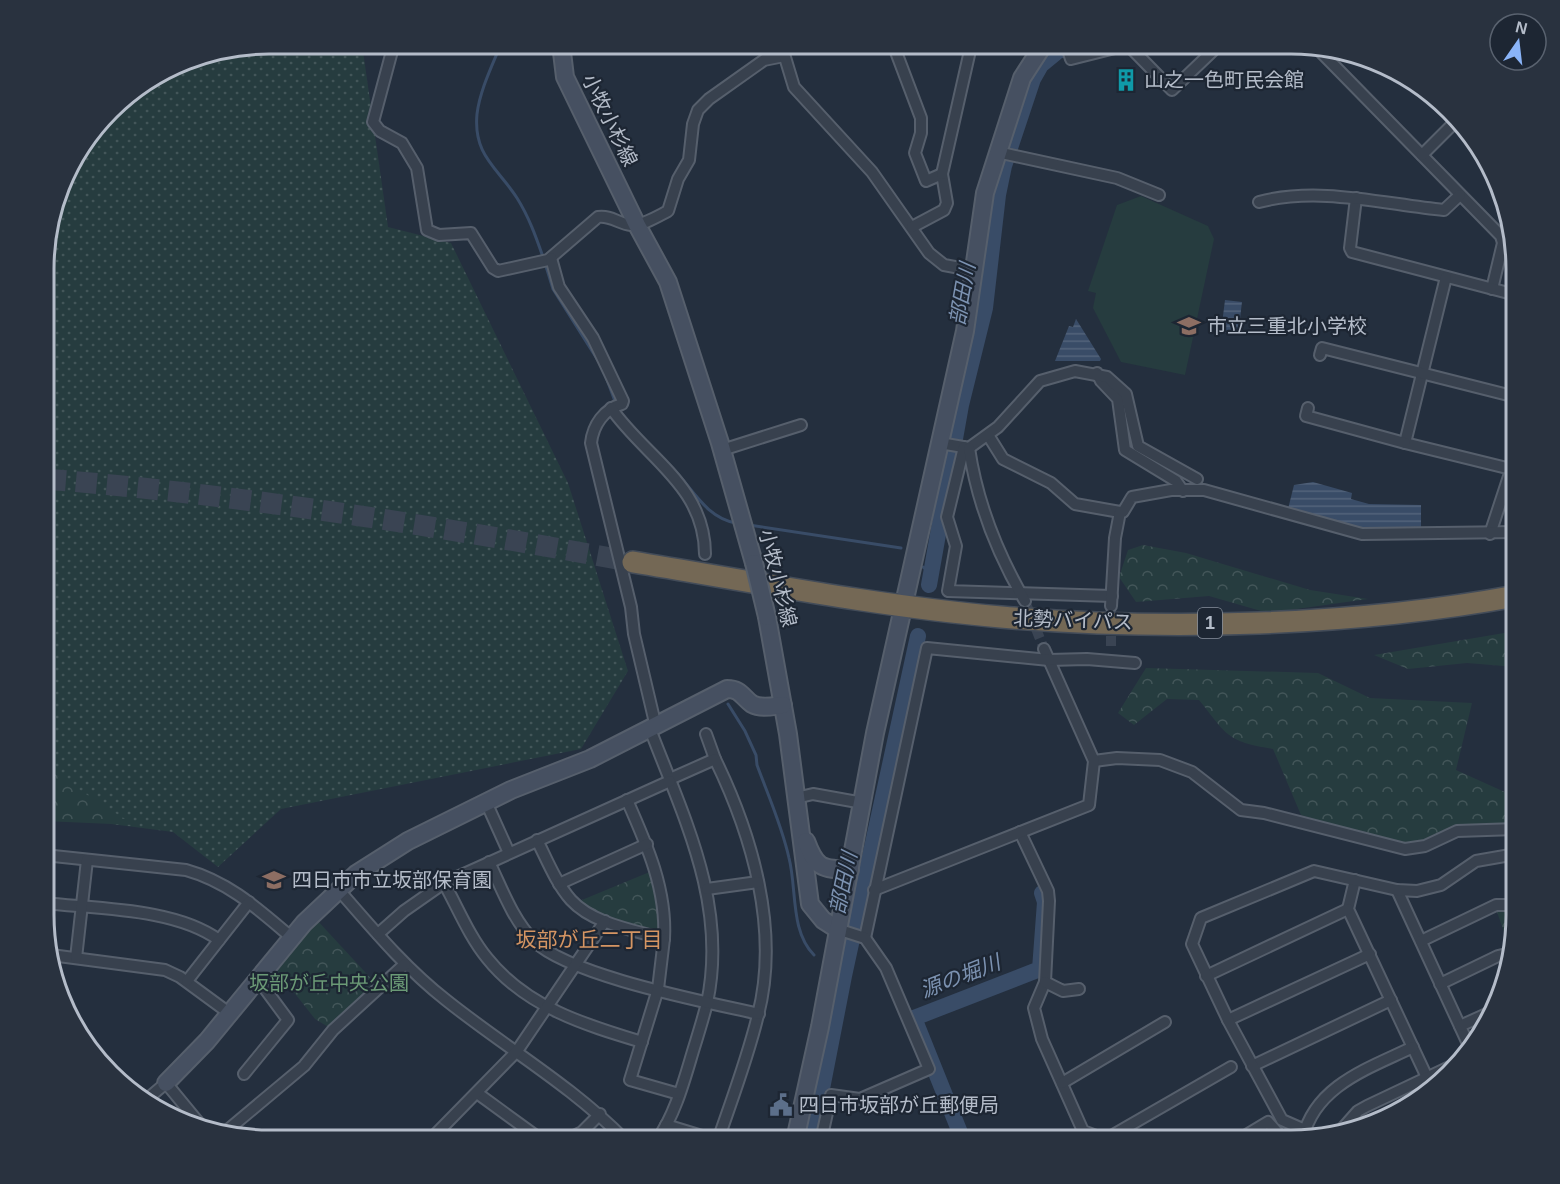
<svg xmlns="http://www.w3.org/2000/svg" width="1560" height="1184" viewBox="0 0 1560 1184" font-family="Arial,'Noto Sans JP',sans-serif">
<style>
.grass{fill:url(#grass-dots)}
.forest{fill:url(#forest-crowns)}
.pitch{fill:#263c3f}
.water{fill:url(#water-rules)}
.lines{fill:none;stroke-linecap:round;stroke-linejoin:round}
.stream{stroke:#394c67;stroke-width:3}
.river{stroke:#394c67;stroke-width:16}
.street-tunnel{stroke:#3a4453;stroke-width:10;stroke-dasharray:10 5;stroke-linecap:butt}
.highway-tunnel{stroke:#3a4453;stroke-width:21;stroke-dasharray:21 10;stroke-linecap:butt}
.street-casing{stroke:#565f6c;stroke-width:14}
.secondary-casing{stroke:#565f6c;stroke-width:20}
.highway-casing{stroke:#434c59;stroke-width:24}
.street{stroke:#38414e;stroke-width:10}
.secondary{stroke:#465061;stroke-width:16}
.highway{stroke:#746855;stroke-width:21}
.secondary-bridge-casing{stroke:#565f6c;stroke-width:20;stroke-linecap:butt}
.secondary-bridge{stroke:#465061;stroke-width:16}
.labels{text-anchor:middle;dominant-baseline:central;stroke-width:4.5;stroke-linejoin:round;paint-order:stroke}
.shield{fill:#1d2633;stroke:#878f9c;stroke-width:1.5}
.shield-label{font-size:18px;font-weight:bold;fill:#b4bcc9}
.poi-label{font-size:20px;fill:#b4bcc9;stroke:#1d2633;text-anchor:start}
.street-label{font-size:20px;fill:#b4bcc9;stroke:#1d2633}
.park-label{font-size:20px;fill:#6b9a76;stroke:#1d2633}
.water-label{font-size:21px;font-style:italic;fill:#7c92b1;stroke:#1d2633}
.neighbourhood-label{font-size:21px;fill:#d59563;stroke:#1d2633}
.rim{fill:none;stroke:#b4bcc9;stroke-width:3}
</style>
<defs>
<pattern id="grass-dots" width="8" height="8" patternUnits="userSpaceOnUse" patternTransform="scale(1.5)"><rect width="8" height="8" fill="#263c3f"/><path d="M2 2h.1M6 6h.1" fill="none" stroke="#435659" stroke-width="1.8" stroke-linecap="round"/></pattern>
<pattern id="forest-crowns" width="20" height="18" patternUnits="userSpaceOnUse" patternTransform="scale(1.5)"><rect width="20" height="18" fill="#263c3f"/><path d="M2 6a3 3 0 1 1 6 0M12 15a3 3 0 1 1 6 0" fill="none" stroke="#435659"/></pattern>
<pattern id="water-rules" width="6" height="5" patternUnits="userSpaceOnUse" patternTransform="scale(1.5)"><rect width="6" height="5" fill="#394c67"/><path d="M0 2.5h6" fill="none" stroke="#53647b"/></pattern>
</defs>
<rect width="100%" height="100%" fill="#242f3e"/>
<polygon class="grass" points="269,44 362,44 388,227 451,243 568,483 628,671 581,749 281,809 218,867 173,832 111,824 44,764 45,239 74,157 121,99 196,56"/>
<g class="forest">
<polygon points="1143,545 1186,553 1310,590 1368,599 1268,613 1209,596 1136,602 1119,577 1128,550"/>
<polygon points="1516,631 1516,667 1467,663 1408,669 1374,655"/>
<path d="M1146,668l172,5 52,25 102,5 -16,67 51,23 9,-9v41l-60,3 -32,14 -23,3 -100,-30 -28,-66c-47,-8 -45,-13 -74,-49l-32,-1 -33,26 -16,-12z"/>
<polygon points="44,767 134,825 44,821"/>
<polygon points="652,871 661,932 658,934 597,915 577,902"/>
<polygon points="1516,908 1516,930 1510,949 1496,909"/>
<polygon points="316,919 377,985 330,1028 315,1019 274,967"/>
<polygon points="1268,1126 1280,1140 1244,1140"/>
</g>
<polygon class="pitch" points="1141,196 1208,226 1214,239 1185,375 1121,362 1093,308 1096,293 1088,291 1117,205"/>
<g class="water">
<polygon points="1225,300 1242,302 1238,335 1221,332"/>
<polygon points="1076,319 1101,359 1100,361 1055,361 1069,326 1073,327"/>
<polygon points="1313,482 1352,493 1351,499 1369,504 1421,505 1421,529 1364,529 1288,509 1294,485"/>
</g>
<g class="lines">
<g class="stream">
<path d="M501,44c-9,22 -21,46 -24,70 -4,42 21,54 40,84 12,19 19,39 26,59"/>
<polyline points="545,263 553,289 599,362"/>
<polyline points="606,377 616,404"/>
<path d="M667,463c24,21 36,54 69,60"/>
<polyline points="749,525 901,548"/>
<polyline points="923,567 931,573"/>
<path d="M728,704l17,27 11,24 1,10c11,30 25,61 32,93 8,31 1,73 25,97"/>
</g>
<g class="river">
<polyline points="929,585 961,405 985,308 998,195 1004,166 1033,79 1041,65 1058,51 1087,44"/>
<polyline points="812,1140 844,976 918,636"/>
<polyline points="963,1140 914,1018 1040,969 1045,902 1042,893"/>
</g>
<g class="street-tunnel">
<polyline points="1025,601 1044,649"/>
<polyline points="1111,606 1111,650"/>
</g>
<path class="highway-tunnel" d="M45,479c198,16 393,47 588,83"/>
<g class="street-casing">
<g id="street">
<path d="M391,44l1,7 -19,71 7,9 22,12 15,25 10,62 12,5 32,-2 22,35 5,3 50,-11 50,-43c13,-2 21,7 33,8 11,1 27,-9 37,-14l10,-32 11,-19 4,-36 5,-14 11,-11 55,-39 20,-4"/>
<polyline points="781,44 794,87 872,172 929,253 944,265 976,271"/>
<polyline points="893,44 921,118 921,133 915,153 926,181 942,174 947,203 944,210 912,227"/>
<polyline points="1066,44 1071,59 1119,47 1131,48 1172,90 1220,44"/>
<polyline points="1315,46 1501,236 1503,243 1492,289"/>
<polyline points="997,152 1117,178 1159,195"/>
<polyline points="1422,155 1456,121"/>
<polyline points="942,174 969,55 969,44"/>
<polyline points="1356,198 1350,248 1352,252 1516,295"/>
<path d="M1259,202c60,-16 124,2 185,8l16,-15"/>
<path d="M551,258l8,29 34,51 30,63 -1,3c-18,5 -29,21 -31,39l40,164 3,27 22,93"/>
<polyline points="1446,277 1405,443 1511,469"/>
<polyline points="1320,355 1322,348 1516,397"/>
<polyline points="1097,373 1101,381 1118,399 1125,450 1176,481 1183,491"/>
<path d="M611,408c34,49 94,78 94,146"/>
<polyline points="1308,408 1306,416 1405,443"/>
<polyline points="988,435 1003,459 1051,483 1075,504 1120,512"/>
<polyline points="940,443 969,448 998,427 1040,381 1075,371 1107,377 1126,394 1138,446 1197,479"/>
<polyline points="964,447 947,517 956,546 948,591 1112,596"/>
<path d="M969,448c8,54 28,105 56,153"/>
<polyline points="722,450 801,425"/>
<polyline points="1490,534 1516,455"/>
<polyline points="1111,606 1115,538 1120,512 1123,512 1132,497 1171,490 1204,490 1362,534 1516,532"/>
<path d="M650,729c34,89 78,176 57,274 -4,16 -9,32 -14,48 -9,30 -18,64 -36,89"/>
<polyline points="706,734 715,759"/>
<polyline points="1094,761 1117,758 1160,760 1192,772 1241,810 1264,813 1405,849 1425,846 1457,831 1516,829"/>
<path d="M670,779l45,-20c37,76 65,171 43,256 -10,42 -26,84 -40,125"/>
<polyline points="796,798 813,794 863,803"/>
<polyline points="486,802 509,853"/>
<polyline points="1020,832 1048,891 1049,901 1045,982 1034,1008 1042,1039 1083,1131 1107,1140"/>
<path d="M537,840c10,20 19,43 34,60 22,24 63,30 93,39 3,-49 -17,-94 -37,-139"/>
<path d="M44,855l142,15c43,12 72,39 105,67"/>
<path d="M489,862c13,27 24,58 45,79 36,35 173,61 225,73"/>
<polyline points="1355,880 1348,909 1431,1086"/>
<path d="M444,883c14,25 25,53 43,75 39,49 98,67 155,84"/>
<polyline points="559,884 647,844"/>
<path d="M338,889c34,39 67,79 108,111 60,48 125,85 179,140"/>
<polyline points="707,889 758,882"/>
<polyline points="874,890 1089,805 1094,761 1044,649"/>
<polyline points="1397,890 1470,1048"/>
<path d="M44,903c54,6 131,5 175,37"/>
<polyline points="378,934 404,911 444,883 670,781"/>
<polyline points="865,938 927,648 1049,660 1087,659 1135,663"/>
<polyline points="664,939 658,989 630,1080 679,1094"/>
<polyline points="1421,941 1496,905 1516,905"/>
<polyline points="51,955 165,970 180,977 229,1013"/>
<polyline points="76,958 87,860"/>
<polyline points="1206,976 1348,909"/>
<polyline points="187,981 249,902"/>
<polyline points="1045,982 1063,991 1079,989"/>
<polyline points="1440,984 1498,956 1511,953"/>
<polyline points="1228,1020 1370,954"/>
<polyline points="1460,1026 1493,1011"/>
<polyline points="1252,1066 1391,1000"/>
<polyline points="244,1074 288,1020 257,978"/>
<polyline points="1062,1083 1165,1022"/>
<polyline points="477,1093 536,1136"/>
<polyline points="146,1100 166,1083 203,1128"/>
<polyline points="666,1125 715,1140"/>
<polyline points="1343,1128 1358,1111 1367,1106 1462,1061"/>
<polyline points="1305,1130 1282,1120 1228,1020 1192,944 1201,918 1314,871 1397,890 1417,891 1441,885 1476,861 1516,854"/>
<polyline points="224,1133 304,1066 333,1030 405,964"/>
<path d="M1303,1138c12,-53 67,-70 110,-91"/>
<polyline points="1106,1139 1231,1067"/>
<polyline points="430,1140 517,1051 605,921"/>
<polyline points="533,1140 536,1136 549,1140"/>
<polyline points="565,1140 582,1132 600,1114"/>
<polyline points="821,1140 831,1095 860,1099 929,1069 886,968 865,938 837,929"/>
<polyline points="1238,1140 1268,1122 1284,1140"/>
</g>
</g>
<g class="secondary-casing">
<g id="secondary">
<polyline points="561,44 565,77 637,225 668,282 720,443 754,563"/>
<polyline points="767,617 788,734 810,904 823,920 837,929"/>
<path d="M806,841c10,27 15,28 44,29"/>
<path d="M166,1083l41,-42 97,-118 52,-49 52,-33 103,-51 79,-31 137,-70c14,0 15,8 25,15 9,5 21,2 31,1"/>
<polyline points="795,1140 820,1027 875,733 965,331 985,193 1022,78 1044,44"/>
</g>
</g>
<g class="highway-casing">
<path id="highway" d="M633,562c122,20 244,44 368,55 165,14 352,9 515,-21"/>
</g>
<use href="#street" class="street"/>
<use href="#secondary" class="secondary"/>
<use href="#highway" class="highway"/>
<g class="secondary-bridge-casing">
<polyline id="secondary-bridge" points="754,563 767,617"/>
</g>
<use href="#secondary-bridge" class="secondary-bridge"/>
</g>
<defs>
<g id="building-bare" transform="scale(1.8)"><path d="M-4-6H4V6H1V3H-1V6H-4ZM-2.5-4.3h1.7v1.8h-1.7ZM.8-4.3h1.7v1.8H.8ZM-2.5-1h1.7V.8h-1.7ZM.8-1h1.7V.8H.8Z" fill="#0f9aa8" stroke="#1d2633" stroke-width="2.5" paint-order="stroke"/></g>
<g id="school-bare" transform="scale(1.8)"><path d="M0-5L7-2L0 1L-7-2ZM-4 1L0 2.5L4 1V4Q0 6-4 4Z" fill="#8d6e63" stroke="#1d2633" stroke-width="2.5" paint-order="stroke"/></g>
<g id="civic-bare" transform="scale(1.8)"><path d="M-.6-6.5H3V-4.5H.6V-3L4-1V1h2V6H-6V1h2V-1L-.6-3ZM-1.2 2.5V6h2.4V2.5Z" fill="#5c6f8a" stroke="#1d2633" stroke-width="2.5" paint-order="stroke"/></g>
</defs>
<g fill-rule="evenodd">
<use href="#building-bare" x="1126" y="80"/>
<use href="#school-bare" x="1189" y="326"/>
<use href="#school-bare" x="274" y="880"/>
<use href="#civic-bare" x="781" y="1105"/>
</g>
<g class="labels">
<rect class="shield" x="1198" y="608" width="24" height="30" rx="4.5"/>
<g class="shield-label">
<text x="1210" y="623">1</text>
</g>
<g class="poi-label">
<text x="1144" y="80">山之一色町民会館</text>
<text x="1207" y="326">市立三重北小学校</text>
<text x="292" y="880">四日市市立坂部保育園</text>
<text x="799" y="1105">四日市坂部が丘郵便局</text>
</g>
<g class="street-label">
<text transform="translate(610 120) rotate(64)">小牧小杉線</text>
<text transform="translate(778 578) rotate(76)">小牧小杉線</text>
<text transform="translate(1073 620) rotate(2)">北勢バイパス</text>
</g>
<g class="park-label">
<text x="329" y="983">坂部が丘中央公園</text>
</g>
<g class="water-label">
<text transform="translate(962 294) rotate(-80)">部田川</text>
<text transform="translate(843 883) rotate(-78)">部田川</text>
<text transform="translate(960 976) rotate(-21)">源の堀川</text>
</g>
<g class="neighbourhood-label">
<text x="589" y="939">坂部が丘二丁目</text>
</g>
</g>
<path d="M0 0H1560V1184H0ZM269 54H1291A215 215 0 0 1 1506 269V915A215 215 0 0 1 1291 1130H269A215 215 0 0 1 54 915V269A215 215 0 0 1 269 54Z" fill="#29323f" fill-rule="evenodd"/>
<path class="rim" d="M269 54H1291A215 215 0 0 1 1506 269V915A215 215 0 0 1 1291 1130H269A215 215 0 0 1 54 915V269A215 215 0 0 1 269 54Z"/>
<g transform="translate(1518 42) rotate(14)"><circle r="28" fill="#1d2633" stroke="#59626f" stroke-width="1.5"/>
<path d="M0-4.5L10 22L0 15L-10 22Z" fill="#8ab4f8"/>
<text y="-9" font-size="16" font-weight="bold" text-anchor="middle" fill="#b4bcc9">N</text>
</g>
</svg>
